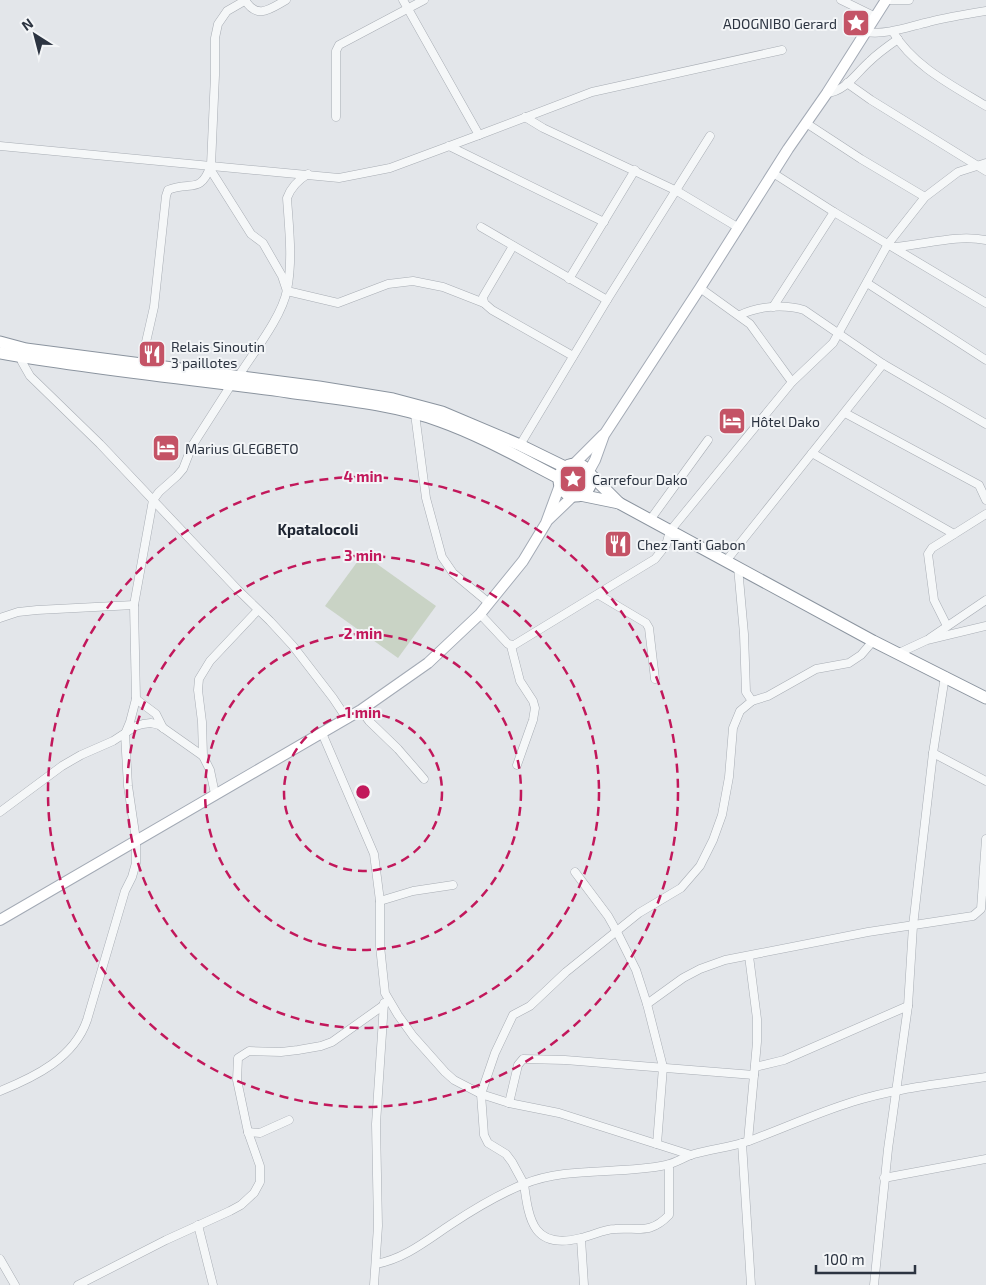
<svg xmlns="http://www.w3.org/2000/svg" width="986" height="1285" viewBox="0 0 986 1285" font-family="'Exo 2',sans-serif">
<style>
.green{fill:#c9d3c5}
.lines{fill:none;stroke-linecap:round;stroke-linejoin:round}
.minor-casing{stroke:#a8adb4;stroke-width:9}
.major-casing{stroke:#a3aab5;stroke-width:12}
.highway-casing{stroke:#8b949f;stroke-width:13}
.minor{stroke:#f5f7f8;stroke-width:8}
.major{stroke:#fff;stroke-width:10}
.highway{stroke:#fff;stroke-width:11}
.ring{fill:none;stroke:#c2185b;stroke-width:2.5;stroke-dasharray:9 6}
.labels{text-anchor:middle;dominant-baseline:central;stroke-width:4;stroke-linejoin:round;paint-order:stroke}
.poi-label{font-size:14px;fill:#2c3441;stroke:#f3f5f7;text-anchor:start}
.neighbourhood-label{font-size:15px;font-weight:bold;fill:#1e2532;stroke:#f3f5f7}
.centre{fill:#c2185b;stroke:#f3f5f7;stroke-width:2.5}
.ring-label{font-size:15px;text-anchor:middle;font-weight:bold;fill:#c2185b;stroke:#f3f5f7;stroke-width:4;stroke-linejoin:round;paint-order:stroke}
</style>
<rect width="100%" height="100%" fill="#e3e6ea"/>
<polygon class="green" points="363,554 436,606 398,658 325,606"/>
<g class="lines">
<g class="minor-casing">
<g id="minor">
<path d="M245,0c12,20 25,9 41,0"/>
<polyline points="841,0 876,17"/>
<polyline points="886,0 909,0"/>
<path d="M865,32c23,3 42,-5 64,-10 19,-5 38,-8 57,-11"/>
<path d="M893,32c20,34 60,54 93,74"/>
<polyline points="847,83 871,100 986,171"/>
<path d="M827,93c18,-1 30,-21 43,-32 8,-8 18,-15 28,-22"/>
<polyline points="336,117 336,51 339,45 424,0"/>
<polyline points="525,117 543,128 677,191 739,228"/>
<polyline points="806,123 861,159 925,197"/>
<polyline points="479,135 592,92 782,50"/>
<polyline points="0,146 339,178 390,168 479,135 403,0"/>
<polyline points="449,146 604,222"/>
<polyline points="210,169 251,234 263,243 282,276 287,291 338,303 388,284 413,281 443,287 484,303"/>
<polyline points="773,173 834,212 986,303"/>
<polyline points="481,227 607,300"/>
<polyline points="513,246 483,297 484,303 492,310 573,356"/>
<path d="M894,247c31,-2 61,-13 92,-7"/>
<polyline points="569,279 635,170"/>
<polyline points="867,283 986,360"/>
<polyline points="700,288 750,324 792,382"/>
<polyline points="773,307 834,212"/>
<path d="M740,315c18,-9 44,-11 64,-5l79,54 103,60"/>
<polyline points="19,353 22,362 30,376 100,444 238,590 270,621 293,646 333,698 347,719"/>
<path d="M141,364l13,-57 12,-111 2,-6c22,-10 32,6 43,-25l4,-90v-37l3,-14 9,-13 19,-11"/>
<path d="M238,377c15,-24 44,-60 49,-87 6,-30 2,-62 0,-92 4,-11 11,-18 21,-24"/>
<polyline points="845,413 979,485 986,500"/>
<polyline points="415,414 426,498 442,557 453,573 489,603"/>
<polyline points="520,445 607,300 710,136"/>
<polyline points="812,453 954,534"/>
<polyline points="650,520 708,440"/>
<polyline points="726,561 883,364"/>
<polyline points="738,567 744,634 746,692 752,701 768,696 816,669 849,663 861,655 873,641"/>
<polyline points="599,595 646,623 649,628 655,679"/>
<polyline points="480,614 508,644 514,645 655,559 666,545 670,531 792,382 833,343 888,244 925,197 958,172 986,163"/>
<polyline points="0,618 18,612 37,610 134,605"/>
<polyline points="947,626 934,600 928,554 932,548 986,514"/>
<polyline points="930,638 986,600"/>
<polyline points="511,646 520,681 533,701 535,708 533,720 517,765"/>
<polyline points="899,653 927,640 986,626"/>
<polyline points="136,699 156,714 163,728"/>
<polyline points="361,710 369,721 398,749 424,779"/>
<polyline points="322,733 374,854 380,901 380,946 385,993 398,1015 413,1036 445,1072 454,1080 481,1094 509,1103 559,1113 691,1155"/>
<polyline points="933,753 986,781"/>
<polyline points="215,794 210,770 203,756 202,722 198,690 199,679 210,661 258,610"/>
<polyline points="0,812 62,766 81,755 113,741 136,726 143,724 151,723 159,725 203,756"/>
<polyline points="575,872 608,916 617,932 636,970 647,1004 663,1067 657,1144"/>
<polyline points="380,901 413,891 453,885"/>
<polyline points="647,1004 683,978 700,969 725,960 868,932 973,916 981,909 986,839"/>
<polyline points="755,1067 784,1060 908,1006"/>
<path d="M0,1091c35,-14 74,-33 87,-71l38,-129 7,-14 4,-14v-23l-8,-54 -3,-52 5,-12 6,-23 -2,-94 19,-105 6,-8 18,-16 6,-7 9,-23 39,-61"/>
<polyline points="509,1103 518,1065 523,1059 565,1060 754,1075"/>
<polyline points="248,1132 260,1133 289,1120"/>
<polyline points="748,1141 757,1042 757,1019 749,956"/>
<polyline points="742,1143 751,1285"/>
<path d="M669,1164v51c-19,20 -31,12 -54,14 -11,0 -23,7 -34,9 -47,12 -52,-16 -57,-54 43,-18 96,-9 142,-19 10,-2 18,-8 28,-11 18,-5 37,-7 55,-13 35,-13 68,-28 103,-39 43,-14 90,-18 134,-25"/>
<polyline points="884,1178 986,1159"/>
<polyline points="198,1225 213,1285"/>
<polyline points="581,1239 584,1285"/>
<polyline points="0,1259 15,1285"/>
<path d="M376,1264c28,-5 50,-23 74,-39 24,-16 47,-30 74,-41l-12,-22 -6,-8 -18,-11 -4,-8 -3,-41 14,-41 18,-38 17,-9 36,-34 73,-59 42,-25 19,-22 13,-26 9,-25 7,-38 4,-49 7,-17 12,-10"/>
<polyline points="78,1285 166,1240 230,1211 241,1205 254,1193 260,1182 260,1166 248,1132 237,1080 238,1058 249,1051 281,1052 298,1050 321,1046 332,1042 384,1005"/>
<polyline points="374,1285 378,1226 376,1124 384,1003"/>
<polyline points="874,1285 888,1149 908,1006 913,926 917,891 933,753 945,676"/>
</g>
</g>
<g class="major-casing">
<g id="major">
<polyline points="575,463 603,435"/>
<polyline points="589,471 595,460 604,435 700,288 788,149 827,93 886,0"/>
<polyline points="548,520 573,496"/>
<polyline points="0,920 361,710 428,663 480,614 523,561 546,523 560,485"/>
</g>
</g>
<g class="highway-casing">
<g id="highway">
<polyline points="0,342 26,349 319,387 393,399 442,412 520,445 565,467"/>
<path d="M0,353c96,17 192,26 288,39 50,7 104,12 152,29 42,15 80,37 119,57"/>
<circle cx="575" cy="480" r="16"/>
<polyline points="590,474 619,503"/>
<polyline points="580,495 619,503 873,641 986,698"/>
</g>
</g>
<use href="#minor" class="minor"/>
<use href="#major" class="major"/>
<use href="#highway" class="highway"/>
</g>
<g class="ring">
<circle cx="363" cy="792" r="79"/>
<circle cx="363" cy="792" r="158"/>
<circle cx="363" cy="792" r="236"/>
<circle cx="363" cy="792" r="315"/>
</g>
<defs>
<g id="sight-square" transform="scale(1.4375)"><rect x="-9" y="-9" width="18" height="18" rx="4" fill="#c45366" stroke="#f3f5f7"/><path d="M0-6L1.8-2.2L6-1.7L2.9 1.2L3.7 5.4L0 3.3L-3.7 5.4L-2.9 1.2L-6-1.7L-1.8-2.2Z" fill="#fff"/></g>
<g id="restaurant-square" transform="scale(1.4375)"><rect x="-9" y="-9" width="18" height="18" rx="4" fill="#c45366" stroke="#f3f5f7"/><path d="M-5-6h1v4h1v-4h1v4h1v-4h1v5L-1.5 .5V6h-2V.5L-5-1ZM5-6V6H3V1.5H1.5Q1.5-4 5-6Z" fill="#fff"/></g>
<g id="hotel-square" transform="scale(1.4375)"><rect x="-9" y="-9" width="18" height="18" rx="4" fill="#c45366" stroke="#f3f5f7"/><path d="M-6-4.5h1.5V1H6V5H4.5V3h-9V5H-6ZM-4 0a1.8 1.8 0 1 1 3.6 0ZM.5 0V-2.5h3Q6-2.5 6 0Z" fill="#fff"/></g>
</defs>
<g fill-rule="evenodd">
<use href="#sight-square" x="856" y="23"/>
<use href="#restaurant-square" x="152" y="354"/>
<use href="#hotel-square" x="732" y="421"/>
<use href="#hotel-square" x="166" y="448"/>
<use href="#sight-square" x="573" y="479"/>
<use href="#restaurant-square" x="618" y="544"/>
</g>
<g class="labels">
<g class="poi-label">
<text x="837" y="23" text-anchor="end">ADOGNIBO Gerard</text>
<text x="171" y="346">Relais Sinoutin<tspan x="171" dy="16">3 paillotes</tspan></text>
<text x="751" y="421">Hôtel Dako</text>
<text x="185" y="448">Marius GLEGBETO</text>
<text x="592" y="479">Carrefour Dako</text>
<text x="637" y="544">Chez Tanti Gabon</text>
</g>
<g class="neighbourhood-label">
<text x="318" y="529">Kpatalocoli</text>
</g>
</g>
<circle cx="363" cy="792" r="8" class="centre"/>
<g class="ring-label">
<text x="363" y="482">4 min</text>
<text x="363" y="561">3 min</text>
<text x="363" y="639">2 min</text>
<text x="363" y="718">1 min</text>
</g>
<g transform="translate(35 35) rotate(324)" stroke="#f3f5f7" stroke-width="4" paint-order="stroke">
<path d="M0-4L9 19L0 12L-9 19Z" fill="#2c3441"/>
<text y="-8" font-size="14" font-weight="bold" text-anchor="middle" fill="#2c3441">N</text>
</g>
<path d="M816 1265v8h99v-8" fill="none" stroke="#2c3441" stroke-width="2.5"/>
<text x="824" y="1265" font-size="15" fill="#2c3441" stroke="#f3f5f7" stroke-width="4" paint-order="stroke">100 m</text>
</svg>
